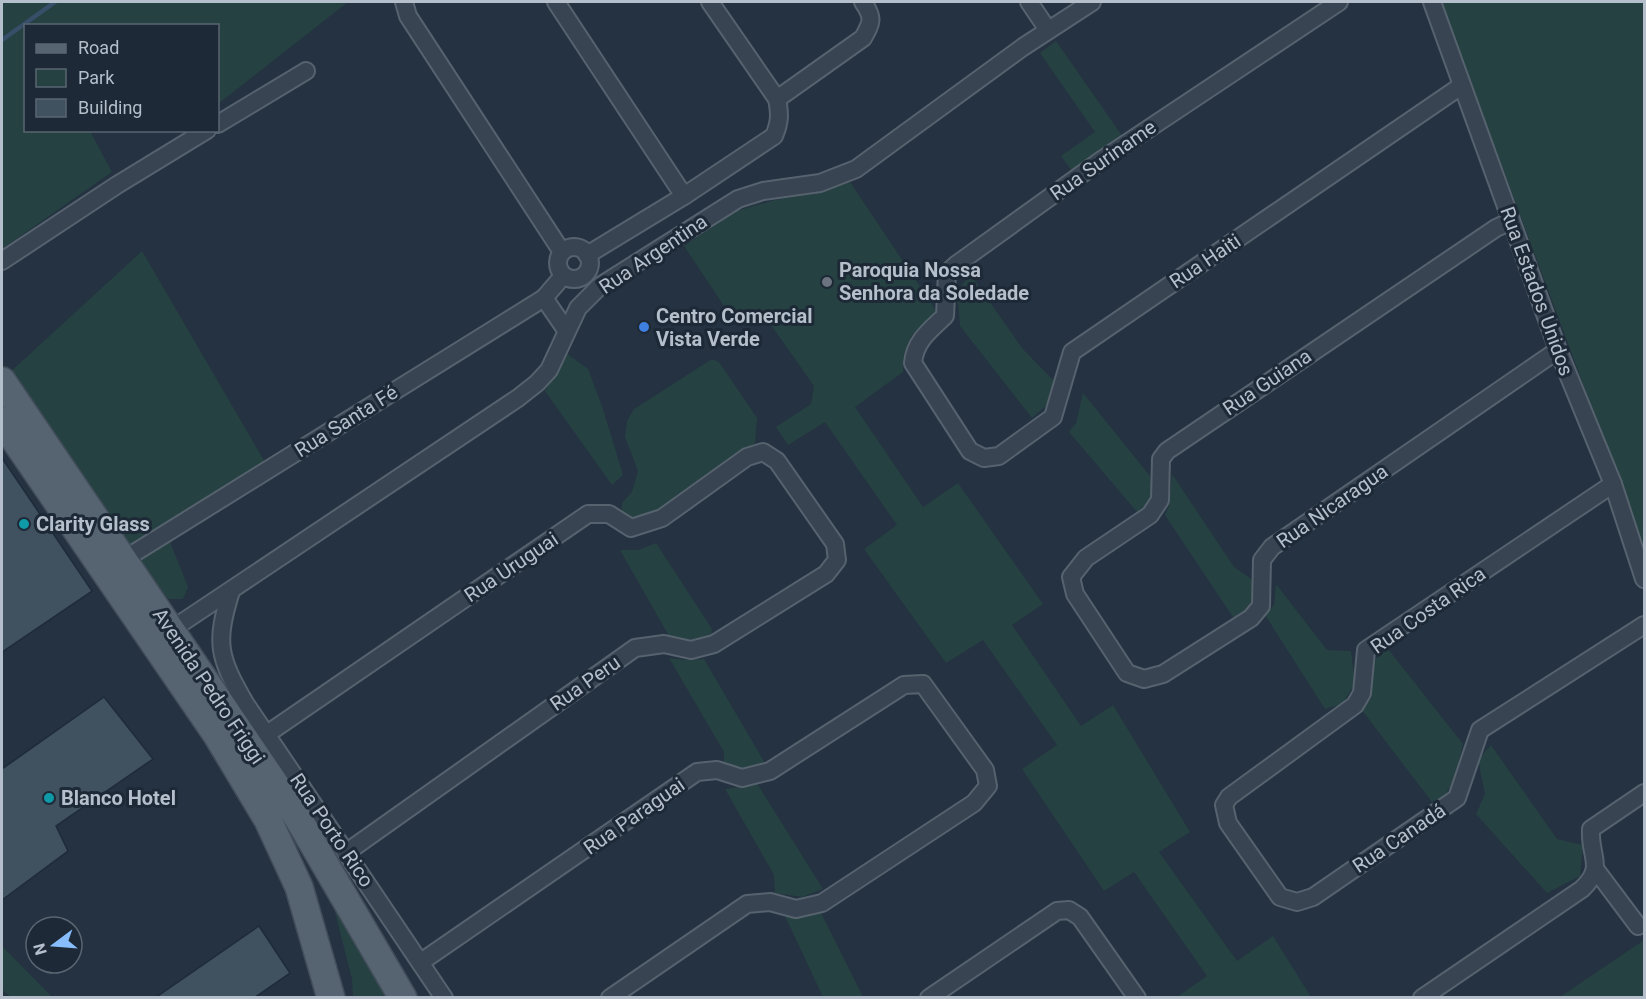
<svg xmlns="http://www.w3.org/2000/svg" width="1646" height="999" viewBox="0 0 1646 999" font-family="Roboto,sans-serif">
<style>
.green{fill:#264142}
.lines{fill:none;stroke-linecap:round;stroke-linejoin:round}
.stream{stroke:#374f69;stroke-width:4.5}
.building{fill:#405160;stroke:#1f2b38;stroke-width:1.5}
.minor-casing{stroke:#56626e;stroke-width:20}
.primary-casing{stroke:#424d5a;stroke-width:30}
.minor{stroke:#384451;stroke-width:16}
.primary{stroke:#566371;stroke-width:27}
.worship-dot{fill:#6b7280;stroke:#1d2936;stroke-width:2}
.shop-dot{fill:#3f7fe0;stroke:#1d2936;stroke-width:2}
.culture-dot{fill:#0f9aa8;stroke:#1d2936;stroke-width:2}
.labels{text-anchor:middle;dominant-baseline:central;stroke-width:6;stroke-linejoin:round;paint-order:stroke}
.street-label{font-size:20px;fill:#b5bfcb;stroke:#1d2936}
.poi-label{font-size:20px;font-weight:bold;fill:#b5bfcb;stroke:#1d2936;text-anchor:start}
</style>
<rect width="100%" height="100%" fill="#243241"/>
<g class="green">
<polygon points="2,2 348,2 218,104 218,26 26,26 26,130 90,131 112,172 2,249"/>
<polygon points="1441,2 1644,2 1644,548"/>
<polygon points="1056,41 1125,140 1075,175 1061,156 1095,132 1040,53"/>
<path d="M850,182l87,130c-26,21 -32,27 -34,60l-48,35 68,100 35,-24 85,121 -31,21 69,101 32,-21 77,127 -31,20 78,109 36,-25 38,61h-134l30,-21 -73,-104 -30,19 -82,-122 35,-24 -74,-105 -37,23 -82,-114 33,-24 -72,-103 -37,23 -12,-18 35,-23 3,-18 -55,-78 -23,16 -52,-78 52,-35 39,-11 37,-6z"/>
<polygon points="142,251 269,469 163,524 188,587 183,599 168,599 8,374"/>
<polygon points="971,275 1022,348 1055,382 1048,404 1032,418 960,326 957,290"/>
<polygon points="566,353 588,369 603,409 623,475 612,485 545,391"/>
<polygon points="712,359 719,362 757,418 755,443 654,517 635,522 622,514 622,503 632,492 638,471 625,437 627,421 634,409"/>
<polygon points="1083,393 1150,476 1153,496 1138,513 1069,432 1076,423"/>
<polygon points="1172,474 1234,567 1254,581 1253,600 1240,616 1233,617 1165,515 1169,506"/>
<polygon points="656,543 712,629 711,636 700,642 669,636 620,550 638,550"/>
<polygon points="1276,584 1327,650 1351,651 1355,684 1342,704 1325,709 1265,615 1274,605"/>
<polygon points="1388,649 1463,744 1456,775 1445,796 1432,802 1361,709 1371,699 1372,662"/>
<polygon points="669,658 686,660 704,659 766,765 750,770 724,765 724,752"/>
<polygon points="1491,745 1557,839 1583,845 1580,876 1547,893 1476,814 1485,794 1478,760"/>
<polygon points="758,784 758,785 823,889 802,897 775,893 774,875 725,789"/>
<polygon points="339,906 390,997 353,997 352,979 334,908"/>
<polygon points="820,911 863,997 823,997 785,916 809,914"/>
<polygon points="1644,940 1644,997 1560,997"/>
<polygon points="2,946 52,997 11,997 2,990"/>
</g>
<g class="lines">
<polyline class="stream" points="2,40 55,2"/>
</g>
<g class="building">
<polygon points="2,458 92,591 2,652"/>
<polygon points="104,697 153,759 56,826 68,851 2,900 2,769"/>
<polygon points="259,926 290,973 254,998 155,998"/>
</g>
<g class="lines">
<g class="minor-casing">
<g id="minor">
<polyline points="404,2 408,16 562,252"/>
<polyline points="556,2 684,196"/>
<polyline points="1029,2 1048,30"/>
<path d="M1339,2l-239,159 -143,103 -10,9 -2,43c-15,14 -30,25 -32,47l57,88 14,7 15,-2 54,-39 19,-65 389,-266"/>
<polyline points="1432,2 1558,350 1613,484 1644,579"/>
<path d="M777,99l86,-61c9,-16 11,-20 0,-36"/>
<polyline points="218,124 306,71"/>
<polyline points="1511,221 1496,228 1167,451 1161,459 1160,500 1150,515 1086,558 1071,577 1075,594 1127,673 1144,679 1163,674 1251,618 1261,606 1262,560 1272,547 1558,350"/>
<circle cx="574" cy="263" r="16"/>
<path d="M587,255l97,-59 90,-60c6,-14 6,-22 3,-37l-67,-97"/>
<polyline points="2,261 117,185 207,130"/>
<polyline points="544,298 566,330"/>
<polyline points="1613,484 1366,650 1362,693 1355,705 1229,797 1224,805 1228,823 1280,897 1297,902 1313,897 1457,798 1480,730 1644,625"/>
<polyline points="123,560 544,298 563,276"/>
<path d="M231,591c-16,52 -13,65 14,112l199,295"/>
<polyline points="171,630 518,398 537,383 549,370 578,308 600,286 738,199 763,191 820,183 856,169 1023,47 1092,2"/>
<polyline points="267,734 588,514 609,514 631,528 662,518 747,457 763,452 777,461 835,544 837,560 826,574 714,644 691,650 664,644 635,648 347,852"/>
<polyline points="1596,870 1638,926"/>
<polyline points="421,962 697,772 717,770 742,778 770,771 904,685 923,684 985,770 988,786 974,803 822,903 796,909 770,902 747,904 610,998"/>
<polyline points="929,998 1057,911 1069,910 1080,917 1137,998"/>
<path d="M1422,998l160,-109c24,-23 7,-32 9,-60l53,-36"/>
</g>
</g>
<g class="primary-casing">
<g id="primary">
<polyline points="2,381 298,818 403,998"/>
<polyline points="2,421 217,735 268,820 299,887 331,998"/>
</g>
</g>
<use href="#minor" class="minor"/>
<use href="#primary" class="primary"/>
</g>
<circle class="worship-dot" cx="827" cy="282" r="6"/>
<circle class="shop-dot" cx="644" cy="327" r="6"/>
<g class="culture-dot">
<circle cx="24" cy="524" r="6"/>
<circle cx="49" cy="798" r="6"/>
</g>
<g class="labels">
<g class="street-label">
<text transform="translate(1103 160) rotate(-35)">Rua Suriname</text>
<text transform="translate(653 254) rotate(-34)">Rua Argentina</text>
<text transform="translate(1205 261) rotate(-34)">Rua Haiti</text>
<text transform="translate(1537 291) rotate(70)">Rua Estados Unidos</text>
<text transform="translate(1267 382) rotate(-34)">Rua Guiana</text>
<text transform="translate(346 421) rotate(-32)">Rua Santa Fé</text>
<text transform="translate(1332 506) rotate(-35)">Rua Nicaragua</text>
<text transform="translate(511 567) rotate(-34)">Rua Uruguai</text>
<text transform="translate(1428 610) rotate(-35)">Rua Costa Rica</text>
<text transform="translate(585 683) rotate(-35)">Rua Peru</text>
<text transform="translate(209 686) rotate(56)">Avenida Pedro Friggi</text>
<text transform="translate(634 816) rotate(-35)">Rua Paraguai</text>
<text transform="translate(332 830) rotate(56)">Rua Porto Rico</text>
<text transform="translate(1399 838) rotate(-34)">Rua Canadá</text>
</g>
<g class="poi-label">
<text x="839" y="270">Paroquia Nossa<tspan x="839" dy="23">Senhora da Soledade</tspan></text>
<text x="656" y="316">Centro Comercial<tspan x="656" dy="23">Vista Verde</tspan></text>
<text x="36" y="524">Clarity Glass</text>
<text x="61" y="798">Blanco Hotel</text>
</g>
</g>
<rect width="1646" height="999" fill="none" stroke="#b5bfcb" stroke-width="6"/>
<rect x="24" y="24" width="195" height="108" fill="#1d2936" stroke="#5a6572" stroke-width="1.5"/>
<rect x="36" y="44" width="30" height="9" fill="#566371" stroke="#5a6572" stroke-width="1.5"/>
<text x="78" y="54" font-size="18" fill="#b5bfcb">Road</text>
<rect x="36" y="69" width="30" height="18" fill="#264142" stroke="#5a6572" stroke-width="1.5"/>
<text x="78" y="84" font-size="18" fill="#b5bfcb">Park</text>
<rect x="36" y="99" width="30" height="18" fill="#405160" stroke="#5a6572" stroke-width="1.5"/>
<text x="78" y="114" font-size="18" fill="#b5bfcb">Building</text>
<g transform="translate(54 945) rotate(254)"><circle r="28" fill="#1d2936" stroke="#5a6572" stroke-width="1.5"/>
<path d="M0-4.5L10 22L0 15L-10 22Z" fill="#87bdfd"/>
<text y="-9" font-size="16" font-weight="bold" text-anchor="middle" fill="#b5bfcb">N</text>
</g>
</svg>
